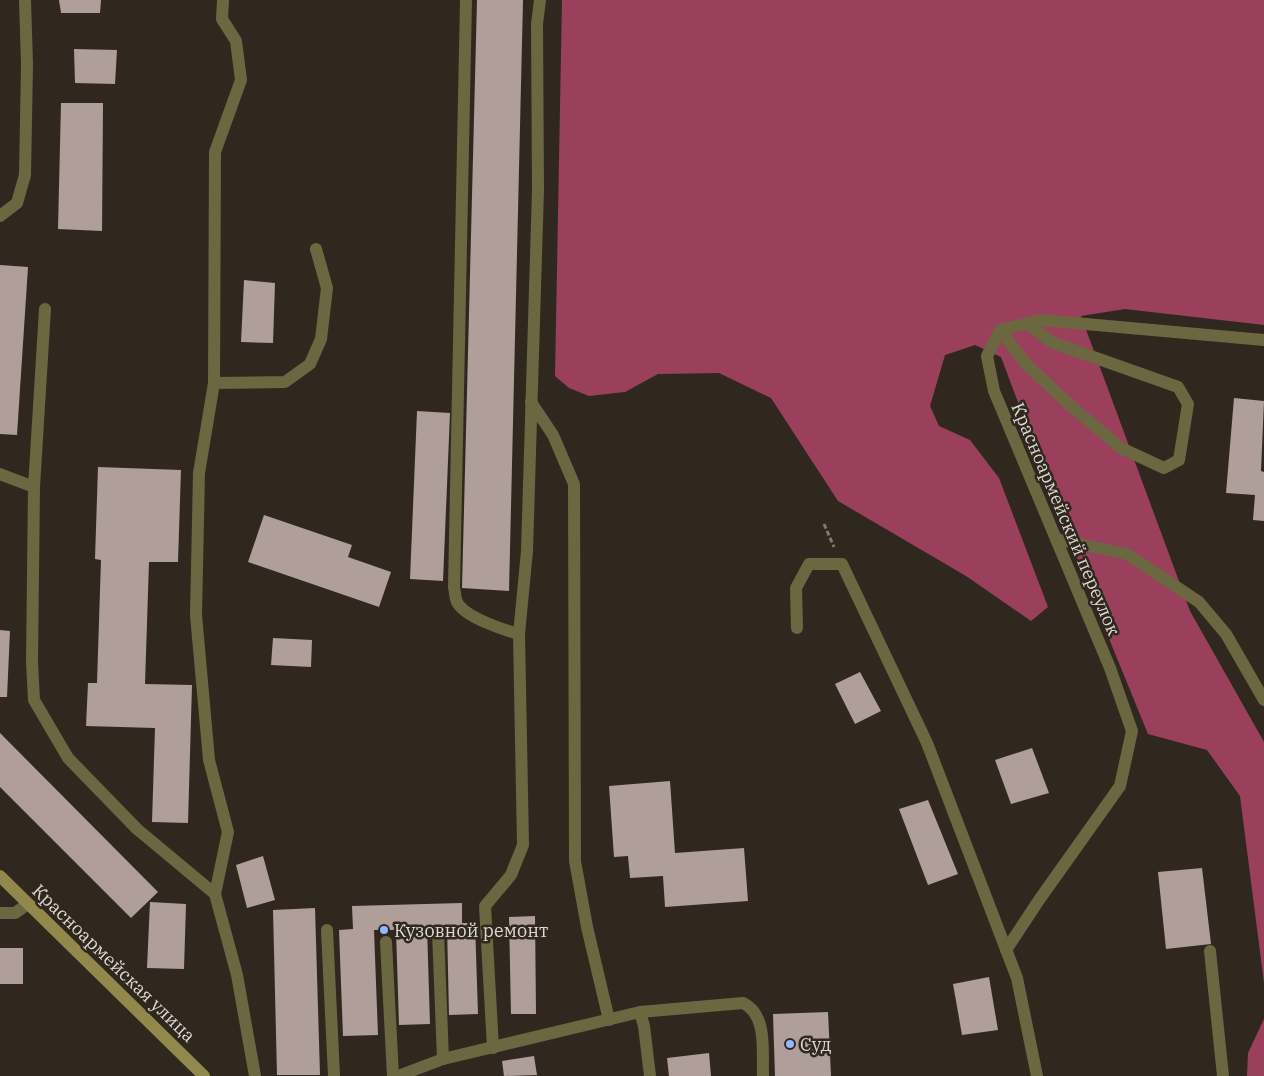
<svg xmlns="http://www.w3.org/2000/svg" width="1264" height="1076" viewBox="0 0 1264 1076" font-family="'IBM Plex Serif',serif">
<style>
.forest{fill:#9a405d}
.building{fill:#af9e9a}
.lines{fill:none;stroke-linecap:round;stroke-linejoin:round}
.path{stroke:#807970;stroke-width:3;stroke-dasharray:5 2.5;stroke-linecap:butt}
.service{stroke:#6b6741;stroke-width:12}
.minor{stroke:#6b6741;stroke-width:12}
.secondary{stroke:#90894b;stroke-width:12}
.poi-dot{fill:#92b7fd;stroke:#30281e;stroke-width:2}
.labels{text-anchor:middle;dominant-baseline:central;stroke-width:5;stroke-linejoin:round;paint-order:stroke}
.street-label{font-size:18px;fill:#ded8d2;stroke:#30281e}
.poi-label{font-size:18px;fill:#ded8d2;stroke:#30281e;text-anchor:start}
</style>
<rect width="100%" height="100%" fill="#30281e"/>
<g class="forest">
<polygon points="562,0 1264,0 1264,325 1125,309 1081,316 1190,611 1264,742 1264,983 1240,796 1207,750 1148,734 1085,580 1001,357 975,345 945,355 930,406 939,426 970,440 999,478 1048,607 1031,621 966,576 838,501 771,398 719,373 658,374 625,392 589,396 569,388 555,376"/>
<polygon points="1264,1019 1264,1076 1247,1076 1248,1053"/>
</g>
<g class="building">
<polygon points="59,0 101,0 100,13 61,13"/>
<polygon points="477,0 523,0 509,591 462,588"/>
<polygon points="74,49 117,50 115,84 75,83"/>
<polygon points="61,103 103,103 102,231 58,229"/>
<polygon points="0,265 28,267 17,435 0,434"/>
<polygon points="244,280 275,283 273,343 241,342"/>
<polygon points="1234,398 1264,401 1261,471 1264,472 1264,521 1253,520 1255,495 1226,493"/>
<polygon points="417,411 450,413 443,581 410,579"/>
<polygon points="98,467 181,470 178,562 149,562 145,684 192,685 188,823 152,822 155,728 86,726 88,683 97,683 101,560 95,559"/>
<polygon points="264,515 352,545 348,557 391,572 379,607 248,562"/>
<polygon points="0,630 10,631 7,697 0,697"/>
<polygon points="273,638 312,640 311,667 271,665"/>
<polygon points="860,672 881,711 855,724 835,684"/>
<polygon points="0,733 158,892 131,918 0,787"/>
<polygon points="1032,748 1049,793 1011,804 995,760"/>
<polygon points="670,781 675,853 744,848 748,901 665,907 663,876 630,878 628,856 614,857 609,786"/>
<polygon points="928,800 958,874 928,885 899,809"/>
<polygon points="263,856 275,900 247,908 236,865"/>
<polygon points="1202,868 1211,944 1166,949 1158,872"/>
<polygon points="150,902 186,904 184,969 147,968"/>
<polygon points="462,903 462,923 475,923 478,1014 449,1015 447,926 427,927 430,1024 399,1025 396,930 374,930 378,1035 343,1036 339,930 353,929 352,906"/>
<polygon points="315,908 320,1075 277,1075 273,910"/>
<polygon points="535,916 536,1014 511,1014 509,917"/>
<rect x="0" y="948" width="23" height="36"/>
<polygon points="989,977 998,1030 962,1035 953,984"/>
<polygon points="828,1012 831,1076 775,1076 773,1014"/>
<polygon points="709,1053 711,1076 669,1076 667,1058"/>
<polygon points="534,1056 537,1075 504,1076 502,1061"/>
</g>
<g class="lines">
<polyline class="path" points="824,524 834,547"/>
<g class="service">
<path d="M466,0l-12,587c1,4 1,11 3,15 7,15 47,28 62,32"/>
<polyline points="1000,330 1026,364 1072,407 1121,448 1164,468 1179,460 1188,404 1178,387 1051,342 1027,323"/>
<polyline points="214,383 285,382 310,364 321,339 327,288 316,249"/>
<polyline points="531,402 553,435 574,484 575,861 587,927 609,1020"/>
<polyline points="0,474 34,487 32,662 34,700 68,758 137,829 215,894 237,975 255,1076"/>
<polyline points="34,487 45,309"/>
<polyline points="215,894 228,832 209,760 196,615 199,473 214,383 215,152 241,80 236,41 222,19 223,0"/>
<polyline points="0,913 15,913 28,904"/>
<polyline points="327,930 334,1076"/>
<polyline points="438,932 443,1059"/>
<polyline points="386,942 393,1076"/>
<polyline points="640,1012 644,1026 650,1076"/>
<polyline points="493,1048 485,906 511,875 523,845 519,634 527,551 538,190 537,24 540,0"/>
</g>
<g class="minor">
<polyline points="0,216 17,203 25,175 27,64 25,0"/>
<polyline points="1056,539 1127,554 1199,602 1226,634 1264,700"/>
<polyline points="797,628 796,588 809,564 842,564 927,743 1017,978 1037,1076"/>
<polyline points="1006,950 1039,900 1120,786 1132,731 1110,668 994,391 987,356 1000,330 1041,320 1264,340"/>
<polyline points="1210,951 1223,1076"/>
<path d="M398,1076l45,-17 197,-47 103,-9c25,12 19,49 20,73"/>
</g>
<polyline class="secondary" points="0,876 204,1076"/>
</g>
<g class="poi-dot">
<circle cx="384" cy="930" r="5"/>
<circle cx="790" cy="1044" r="5"/>
</g>
<g class="labels">
<g class="street-label">
<text transform="translate(1066 519) rotate(67)">Красноармейский переулок</text>
<text transform="translate(114 963) rotate(44)">Красноармейская улица</text>
</g>
<g class="poi-label">
<text x="394" y="930">Кузовной ремонт</text>
<text x="800" y="1044">Суд</text>
</g>
</g>
</svg>
